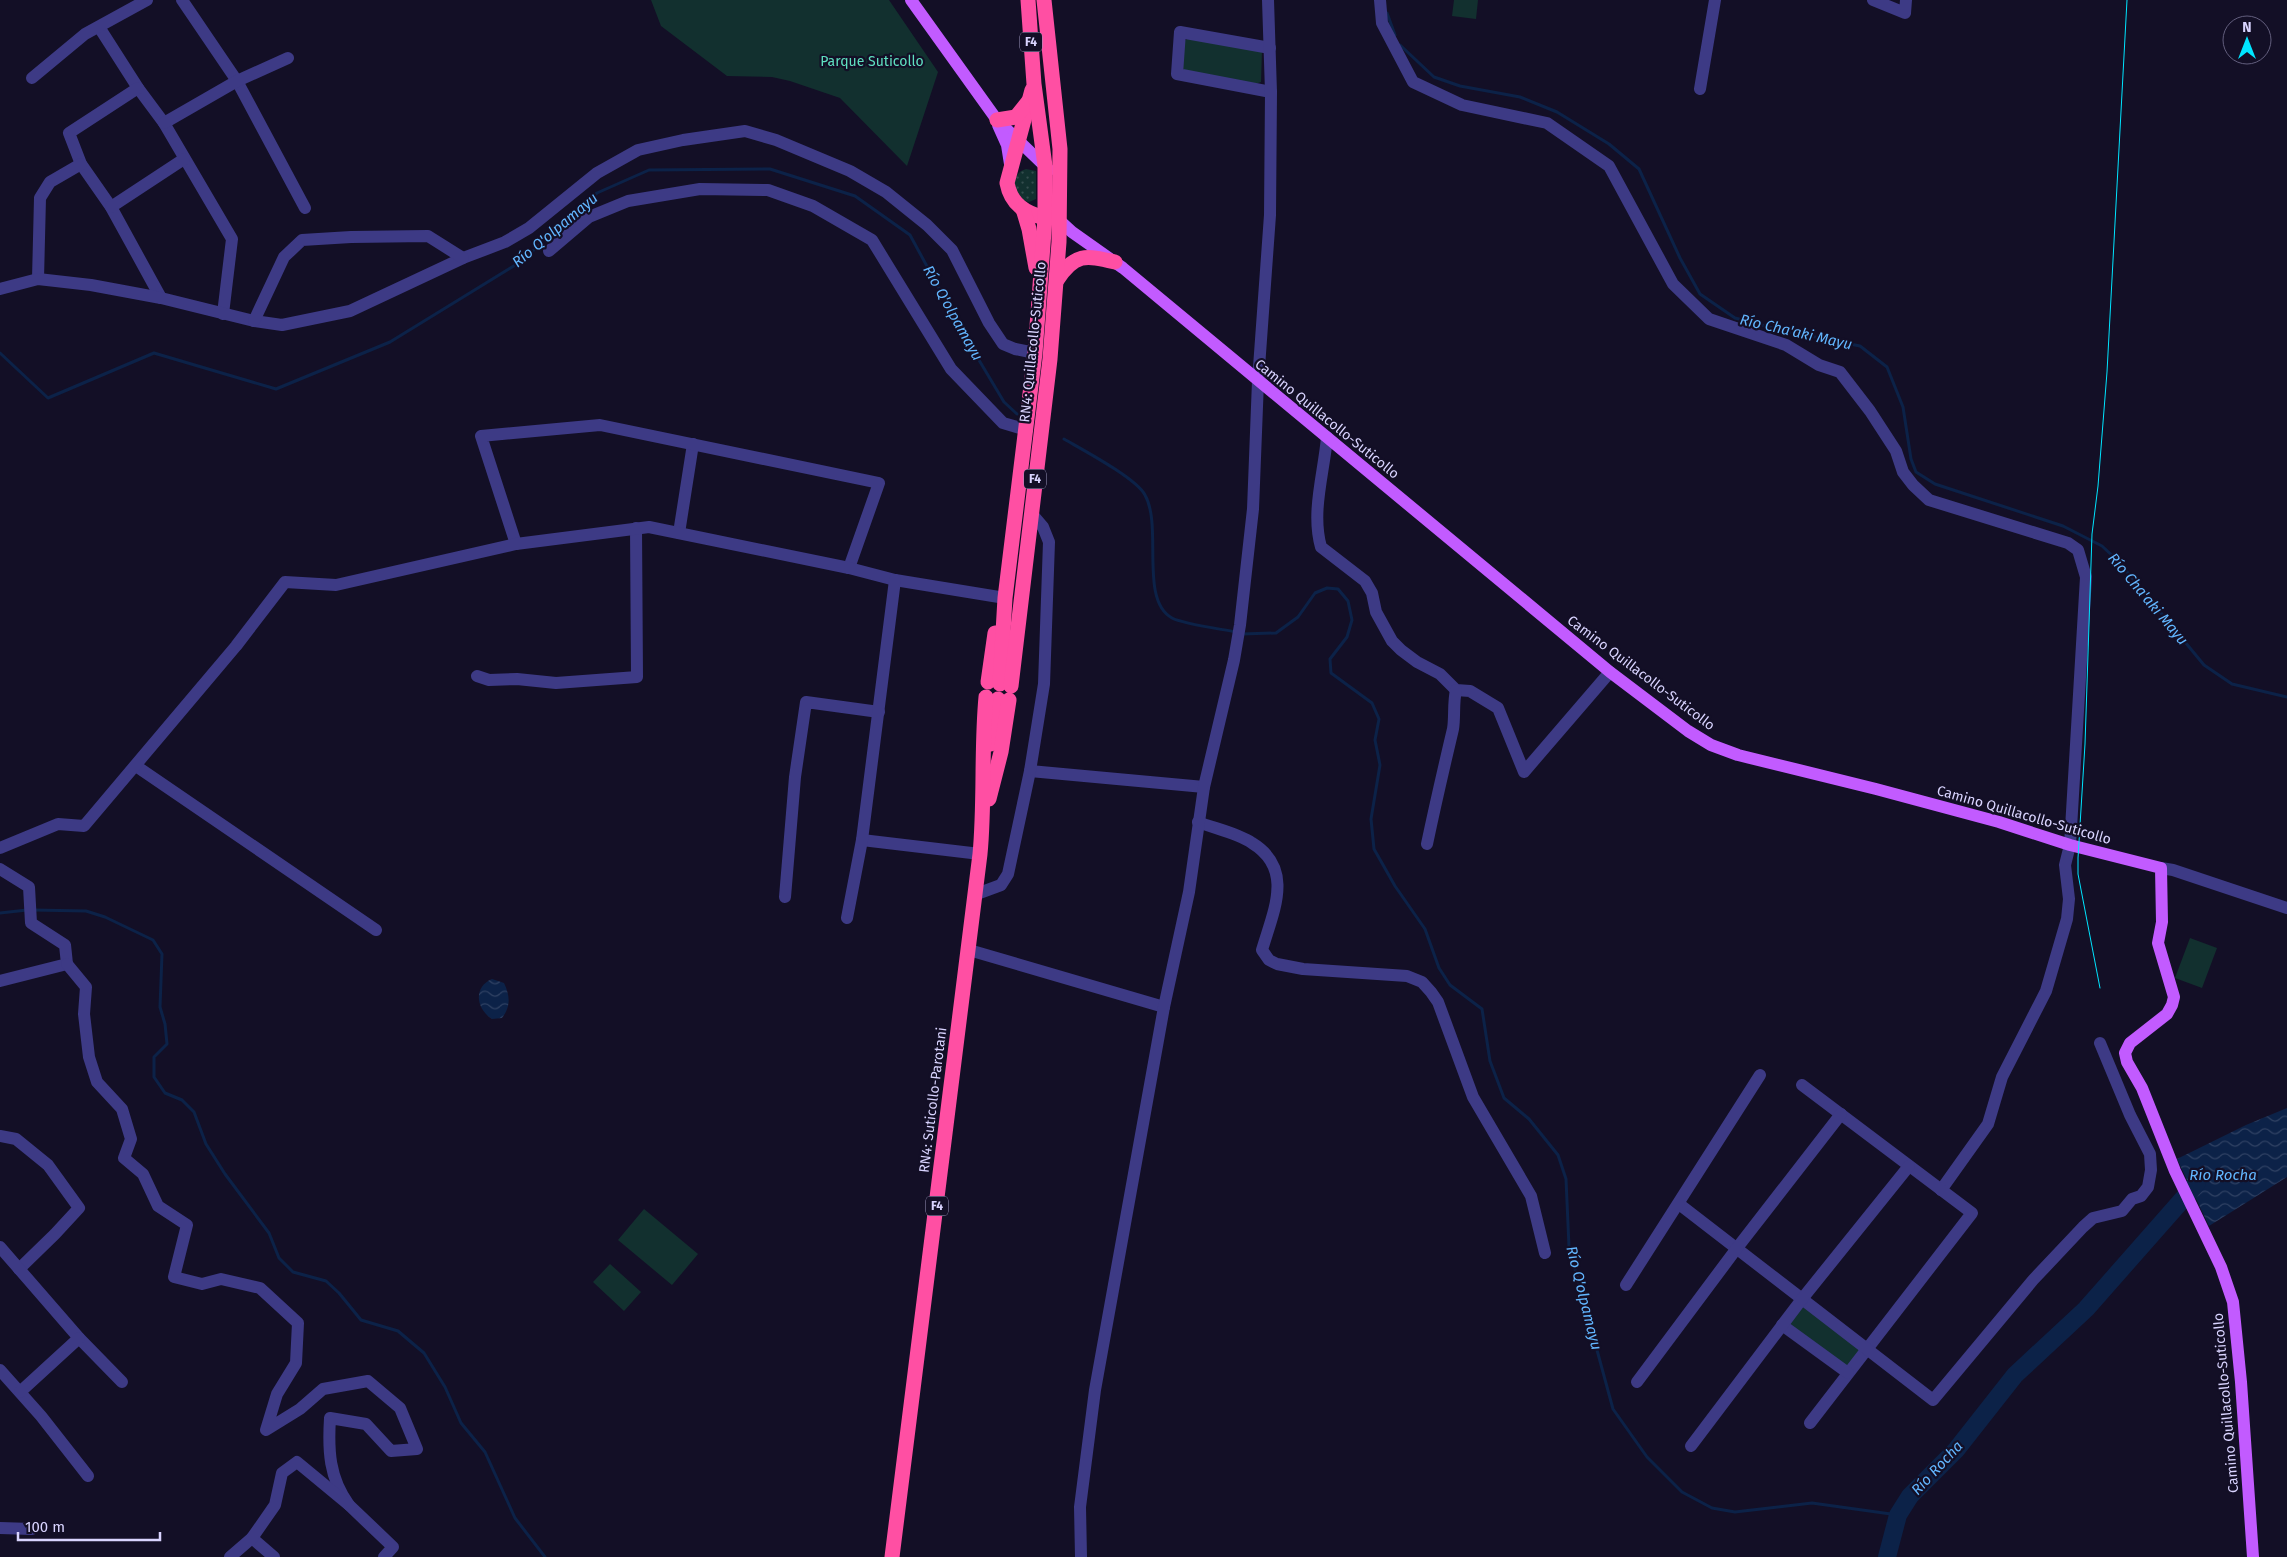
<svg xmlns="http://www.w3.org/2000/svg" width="2287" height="1557" viewBox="0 0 2287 1557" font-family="'Fira Sans',sans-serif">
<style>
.grass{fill:url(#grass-dots)}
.park{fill:#12302f}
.water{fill:url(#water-waves)}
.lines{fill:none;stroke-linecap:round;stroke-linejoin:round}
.stream{stroke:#0c2248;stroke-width:3}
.river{stroke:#0c2248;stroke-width:18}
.minor{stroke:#3d3a85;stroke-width:12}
.major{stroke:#c25bff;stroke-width:12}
.highway{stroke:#ff4fa3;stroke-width:15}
.tram{stroke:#00e5ff;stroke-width:1}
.labels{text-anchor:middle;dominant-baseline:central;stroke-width:4.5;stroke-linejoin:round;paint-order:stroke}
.shield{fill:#130f26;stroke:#9e99be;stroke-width:1}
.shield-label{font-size:12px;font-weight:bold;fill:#d9d4ff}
.park-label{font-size:14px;fill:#5fe0c0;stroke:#130f26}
.street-label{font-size:14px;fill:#d9d4ff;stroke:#130f26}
.water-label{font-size:15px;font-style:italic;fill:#62b6ff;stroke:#130f26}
</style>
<defs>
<pattern id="grass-dots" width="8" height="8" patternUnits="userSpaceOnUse" patternTransform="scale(1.25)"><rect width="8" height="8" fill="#12302f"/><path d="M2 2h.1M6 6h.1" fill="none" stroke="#344d4e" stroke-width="1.8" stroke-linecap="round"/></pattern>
<pattern id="water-waves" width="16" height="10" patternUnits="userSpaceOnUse" patternTransform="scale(1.25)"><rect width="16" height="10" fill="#0c2248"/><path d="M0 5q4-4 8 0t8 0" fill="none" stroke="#2f4163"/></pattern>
</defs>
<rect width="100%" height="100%" fill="#130f26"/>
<polygon class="grass" points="1026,169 1036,171 1036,199 1029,202 1018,199 1013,179 1021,171"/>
<g class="park">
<polygon points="651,0 889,0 938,72 907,166 840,98 790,81 772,77 727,76 661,26"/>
<polygon points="1454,0 1478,0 1476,19 1452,16"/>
<polygon points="1192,36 1262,51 1261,82 1255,84 1185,71 1181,67 1184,41"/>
<polygon points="2190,938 2217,948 2202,988 2175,978"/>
<polygon points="644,1209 698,1254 672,1285 618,1240"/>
<polygon points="610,1264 641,1292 624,1311 593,1282"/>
<polygon points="1803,1304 1862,1349 1848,1368 1789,1323"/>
</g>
<g class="water">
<path d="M492,979l12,4c6,13 7,23 -2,35l-10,1c-16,-10 -19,-32 0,-40z"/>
<polygon points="2287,1108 2287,1177 2209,1226 2177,1159 2246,1125"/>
</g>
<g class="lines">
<g class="stream">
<polyline points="1387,13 1395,35"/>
<polyline points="1400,45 1434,77 1460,86 1520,97 1557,112 1609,144 1639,169 1680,258 1700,294 1735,318 1785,331 1860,346 1887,367 1903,407 1911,459 1916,472 1935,484 2063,526 2102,546 2118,561 2204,665 2232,684 2287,697"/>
<polyline points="0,353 48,398 154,353 276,389 390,342 525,259 552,231 597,193 649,170 770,169 855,196 910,235 967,340 1004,402 1017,414"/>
<path d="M1064,439c19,11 72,39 81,56 18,32 -6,105 27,123 11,6 49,11 64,14"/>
<polyline points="1242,634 1276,633 1298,617 1315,593 1327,588 1338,589 1348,601 1352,620 1347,637 1330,659 1331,673 1372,703 1379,719 1375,740 1380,765 1371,819 1374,849 1395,886 1425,929 1439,968 1450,985 1482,1009 1490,1061 1504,1098 1529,1119 1558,1155 1566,1179 1569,1247 1613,1409 1647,1457 1682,1492 1712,1508 1735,1512 1812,1503 1898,1515"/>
<polyline points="33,910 86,911 105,917 153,940 162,954 160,1007 165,1024 167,1044 154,1057 154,1077 165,1093 182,1100 194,1112 206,1144 225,1174 269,1233 279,1258 293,1272 326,1281 339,1293 361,1320 398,1331 424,1353 445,1387 461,1423 485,1452 515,1518 545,1557"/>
<polyline points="0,913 27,910"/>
</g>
<polyline class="river" points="1887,1557 1898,1515 1910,1496 1956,1450 2015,1375 2086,1309 2197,1183"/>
<g class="minor">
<polyline points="182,0 237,81 305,208"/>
<polyline points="1380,0 1382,23 1413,82 1462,105 1547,123 1609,166 1673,284 1709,319 1786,345 1819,365 1840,372 1870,411 1896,451 1903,472 1913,485 1929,500 2068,543 2078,550 2086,577 2070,845 2065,865 2069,899 2067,919 2046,991 2002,1077 1988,1124 1941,1190"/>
<polyline points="1873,0 1905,13 1906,0"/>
<polyline points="99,27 138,88 164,123 232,239 223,314"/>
<polyline points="1270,48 1180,32 1177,74 1271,92"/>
<polyline points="32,78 85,34 147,0"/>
<polyline points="138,88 69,133 81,164 111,207 161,298"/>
<polyline points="1700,89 1715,0"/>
<polyline points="164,123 237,81 288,58"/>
<polyline points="111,207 184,159"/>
<polyline points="549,251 589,217 628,201 700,189 768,190 813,206 872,240 951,369 1003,423 1027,430"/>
<polyline points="38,279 40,198 50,182 81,164"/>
<polyline points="0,289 38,279 91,285 161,298 254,321 282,325 350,311 463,258 505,242 529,228 597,173 638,150 683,140 745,131 776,140 850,171 886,192 927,225 952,250 989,323 1003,344 1015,349 1035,353"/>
<polyline points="254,321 284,257 302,240 351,237 428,236 463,258"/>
<path d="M1327,437c-3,36 -16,75 -6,110l44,34 7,12 4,19 16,29 9,9 16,12 23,12 16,16 14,1 28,17 26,64 86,-100"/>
<polyline points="679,533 693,444"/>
<polyline points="516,544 481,436 600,425 879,483 849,568"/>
<polyline points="477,676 489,680 517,679 556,683 637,677 636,528"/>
<polyline points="136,766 376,930"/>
<polyline points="1030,771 1204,787"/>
<path d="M1198,822c18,7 39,11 54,21 43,26 21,69 10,107l7,10 8,4 26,5 104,7 15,6 9,10 7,10 35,95 58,99 14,57"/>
<polyline points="862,840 980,854"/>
<path d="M1427,844c8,-38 17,-77 26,-115 2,-12 0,-26 3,-39"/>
<polyline points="0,848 58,824 84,826 236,646 285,582 336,585 516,544 649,527 849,568 895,580 1005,598"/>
<polyline points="2161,868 2173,870 2287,908"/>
<polyline points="0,869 29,887 31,923 65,945 67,964 0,981"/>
<polyline points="974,895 1001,885 1008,874 1030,771 1044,684 1049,542 1043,527 1031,513"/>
<polyline points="785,897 795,777 806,702 879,712"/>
<polyline points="847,918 862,840 895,580"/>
<polyline points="969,950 1164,1007"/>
<path d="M67,964l19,23 -2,27 5,43 8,25 25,27 9,30 -7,19 19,16 15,32 29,19 -13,52 28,7 19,-5 39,9 38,35 -2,40 -19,31 -11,36 34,-21 23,-20 45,-8 32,27 17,41 -26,2 -25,-27 -36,-6c-2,32 -1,60 19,87"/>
<polyline points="1802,1085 1972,1213 1810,1423"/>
<polyline points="0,1136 16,1139 48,1165 79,1208 55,1234 19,1269"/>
<polyline points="1679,1204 1933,1400 2033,1280 2083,1227 2093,1218 2122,1211 2132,1199 2141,1196 2148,1187 2151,1170 2150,1154 2130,1115 2100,1043"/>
<polyline points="0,1247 79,1338 122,1382"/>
<polyline points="1626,1285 1760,1075"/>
<polyline points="1782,1325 1848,1373"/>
<polyline points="0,1370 41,1416 88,1476"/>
<polyline points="1637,1382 1737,1248 1841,1114"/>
<polyline points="20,1392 79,1338"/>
<polyline points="1691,1446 1802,1299 1909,1166"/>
<polyline points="0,1528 32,1529"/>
<polyline points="252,1538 274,1557"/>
<polyline points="230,1557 252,1538 275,1505 282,1473 297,1462 349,1505 393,1547 384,1557"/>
<polyline points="1081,1557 1080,1507 1095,1390 1164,1007 1189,892 1204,787 1234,660 1240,625 1253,509 1258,381 1270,215 1271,92 1268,0"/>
</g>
<g class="major">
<polyline points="911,0 997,120 1049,170"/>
<polyline points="998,125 1007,145 1010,164"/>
<polyline points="1052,219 1060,221 1072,232 1123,268 1610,672 1688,731 1711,745 1738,755 1876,789 1999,822 2070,845 2161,868 2162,922 2158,943 2174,997 2172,1005 2167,1014 2130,1043 2125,1053 2127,1062 2142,1088 2175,1171 2221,1267 2233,1302 2241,1382 2253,1557"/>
</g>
<g class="highway">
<path d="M1032,90l-25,93c4,21 18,30 38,35"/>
<polyline points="997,120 1016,117 1028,102"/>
<polyline points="1023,209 1029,229 1036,268"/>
<path d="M1057,280c18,-27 28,-25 58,-18"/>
<polyline points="988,682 995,633"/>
<polyline points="1000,684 1005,598 1035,353 1045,218 1045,166 1034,84 1028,0"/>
<polyline points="1011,686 1050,359 1059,242 1060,149 1044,0"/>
<polyline points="991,744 998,699"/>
<polyline points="989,799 1001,752 1009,700"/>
<path d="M892,1557l88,-703c5,-52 1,-104 6,-157"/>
</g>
<polyline class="tram" points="2100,988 2078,874 2078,858 2085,744 2092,534 2098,486 2107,372 2127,0"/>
</g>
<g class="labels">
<g class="shield">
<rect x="1020" y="32.5" width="22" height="19" rx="4"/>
<rect x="1024" y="469.5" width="22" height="19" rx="4"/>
<rect x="926" y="1196.5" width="22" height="19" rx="4"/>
</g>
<g class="shield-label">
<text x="1031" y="42">F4</text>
<text x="1035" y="479">F4</text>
<text x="937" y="1206">F4</text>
</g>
<g class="park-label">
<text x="872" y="61">Parque Suticollo</text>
</g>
<g class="street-label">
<text transform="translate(1033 342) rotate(-84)">RN4: Quillacollo-Suticollo</text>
<text transform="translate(1327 419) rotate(39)">Camino Quillacollo-Suticollo</text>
<text transform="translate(1641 673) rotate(37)">Camino Quillacollo-Suticollo</text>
<text transform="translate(2024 815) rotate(16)">Camino Quillacollo-Suticollo</text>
<text transform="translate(933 1100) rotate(-83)">RN4: Suticollo-Parotani</text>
<text transform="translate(2226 1403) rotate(-95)">Camino Quillacollo-Suticollo</text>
</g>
<g class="water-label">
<text transform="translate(555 230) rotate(-40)">Río Q'olpamayu</text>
<text transform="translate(953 313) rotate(61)">Río Q'olpamayu</text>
<text transform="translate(1796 332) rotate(13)">Río Cha'aki Mayu</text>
<text transform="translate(2148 599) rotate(50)">Río Cha'aki Mayu</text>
<text x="2223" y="1175">Río Rocha</text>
<text transform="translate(1584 1298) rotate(76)">Río Q'olpamayu</text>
<text transform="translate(1937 1468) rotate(-47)">Río Rocha</text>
</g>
</g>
<g transform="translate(2247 40)"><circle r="24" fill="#130f26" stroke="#625e7d"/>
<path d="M0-4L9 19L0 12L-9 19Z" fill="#00e5ff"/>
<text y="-8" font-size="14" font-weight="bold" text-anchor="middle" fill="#d9d4ff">N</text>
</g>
<path d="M18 1532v8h142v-8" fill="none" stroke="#d9d4ff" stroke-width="2.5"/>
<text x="25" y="1532" font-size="15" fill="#d9d4ff" stroke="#130f26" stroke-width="4" paint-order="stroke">100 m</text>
</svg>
